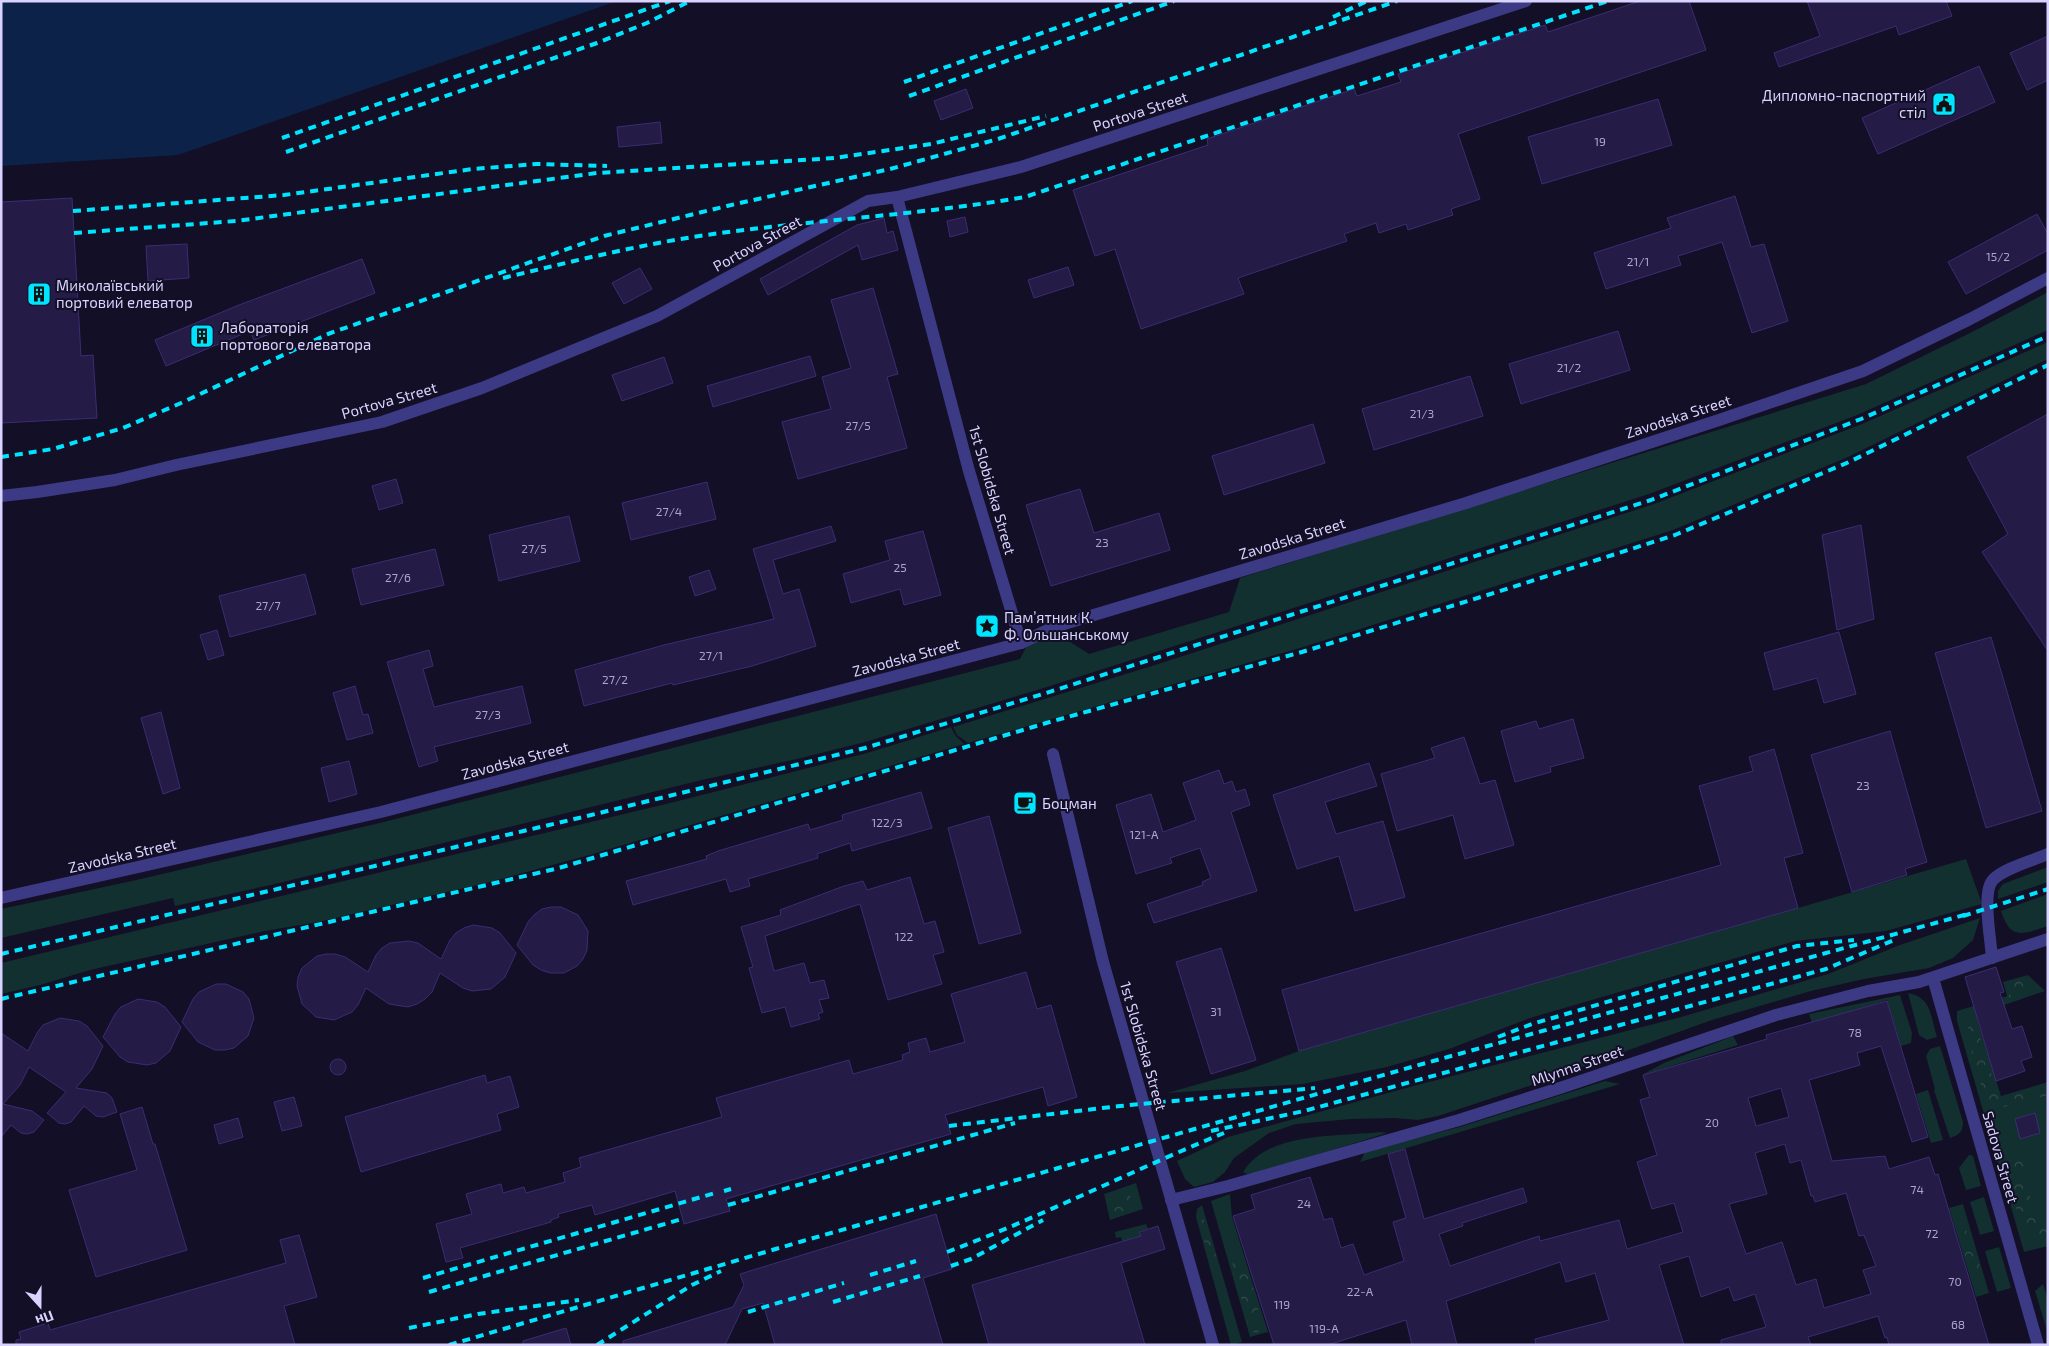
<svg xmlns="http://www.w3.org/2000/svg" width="2049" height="1346" viewBox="0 0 2049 1346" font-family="'Exo 2',sans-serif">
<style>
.green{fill:#12302f}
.forest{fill:url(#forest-crowns)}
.water{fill:#0c2248}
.building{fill:#241b47;stroke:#3b2d73;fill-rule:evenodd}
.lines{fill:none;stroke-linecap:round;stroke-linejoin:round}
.minor{stroke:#3d3a85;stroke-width:12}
.rail{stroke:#00e5ff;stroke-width:4;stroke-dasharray:8 6;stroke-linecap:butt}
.labels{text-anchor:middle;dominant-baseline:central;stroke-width:4;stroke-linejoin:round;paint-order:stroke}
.number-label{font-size:12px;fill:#aca6d1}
.poi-label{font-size:15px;fill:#d9d4ff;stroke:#130f26;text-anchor:start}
.street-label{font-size:15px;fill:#d9d4ff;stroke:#130f26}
</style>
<defs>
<pattern id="forest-crowns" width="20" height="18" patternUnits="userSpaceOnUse" patternTransform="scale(1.25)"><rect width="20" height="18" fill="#12302f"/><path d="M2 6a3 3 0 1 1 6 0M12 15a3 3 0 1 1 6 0" fill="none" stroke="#344d4e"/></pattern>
</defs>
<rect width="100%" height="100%" fill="#130f26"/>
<g class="green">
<polygon points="2048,292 2048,330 1857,415 1649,494 1047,687 865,742 801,758 702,780 275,884 175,906 173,898 1,938 1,909 132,881 384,822 1020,659 1027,645 1058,634 1089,654 1229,612 1240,578 1866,384 1976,330"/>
<polygon points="2048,342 2048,359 1848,457 1673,530 1300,648 968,743 957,735 953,727 1155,665 1654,504 1862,424"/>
<polygon points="951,727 955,735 964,744 593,854 490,882 318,922 265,931 90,970 40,985 1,994 1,963 670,803 867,753"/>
<polygon points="1966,859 1982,904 1886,931 1795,941 1530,1018 1449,1049 1387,1067 1303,1084 1167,1093 1245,1071 1299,1051 1798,908"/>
<polygon points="2048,867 2048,882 1998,899 1998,891 2003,884"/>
<path d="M2048,894v32c-26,8 -37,15 -47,-15z"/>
<polygon points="1980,918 1973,940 1953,958 1929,968 1864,979 1811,991 1712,1020 1529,1086 1438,1116 1418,1120 1394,1118 1351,1119 1296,1124 1269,1133 1234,1158 1225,1172 1213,1182 1194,1187 1185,1179 1177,1161 1228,1137 1417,1085 1681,1017 1828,974 1900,945"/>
<polygon points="2028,975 2045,991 2004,1005 2005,1010 1977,1020 2001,1096 2048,1082 2048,1246 2024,1252 1957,1021 1957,1011 2007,996 2003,982"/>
<path d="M1908,993c24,5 22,22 29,44l-10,3 -8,-5z"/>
<polygon points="1900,995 1912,1033 1911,1043 1901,1046 1887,1000 1812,1023 1809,1014"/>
<polygon points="1733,1036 1738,1045 1642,1075 1664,1063"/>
<path d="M1940,1046l23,76c0,10 -4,13 -13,16l-16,-48 1,-1 -9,-33 4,-7z"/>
<polygon points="1605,1081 1620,1084 1360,1162 1365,1152 1463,1126"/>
<polygon points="1928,1090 1943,1140 1931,1143 1916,1094"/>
<path d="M1380,1132l7,1 -129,40 -11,1 -4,-2c25,-41 95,-35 137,-40z"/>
<polygon points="1969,1155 1973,1156 1981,1186 1966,1190 1959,1168"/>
<polygon points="1136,1183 1143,1209 1110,1220 1104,1194"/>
<polygon points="1230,1194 1232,1217 1268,1332 1250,1337 1211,1201"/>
<polygon points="1984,1197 1994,1231 1980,1235 1970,1202"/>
<polygon points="1963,1204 1989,1293 1976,1297 1949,1208"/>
<polygon points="1202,1205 1242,1342 1231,1345 1196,1217 1197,1209"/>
<polygon points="1146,1224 1148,1229 1139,1231 1145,1254 1126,1258 1121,1237 1116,1238 1115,1232"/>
<polygon points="1999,1247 2011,1288 1997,1292 1985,1251"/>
<polygon points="2043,1284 2048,1300 2048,1334 2035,1291"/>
</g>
<g class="forest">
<polygon points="2021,980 2031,981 2038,988 2005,1001 2009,996 2009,985"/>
<path d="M1969,1020l7,5 22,71 3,2 47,-13v10l-44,12c-6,1 -10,0 -14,-5 -10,-11 -25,-69 -21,-82z"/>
<path d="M2029,1141l4,2c-2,5 -7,9 -8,14 -4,18 7,57 23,66v15c-8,0 -16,1 -22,-5 -6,-6 -7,-17 -10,-25 -6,-20 -10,-28 -4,-49 4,-11 5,-14 17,-18z"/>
<circle cx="1121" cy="1202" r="11"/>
<path d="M1201,1217c8,5 17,42 16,53h-3l-9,-22z"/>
<path d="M1966,1230c8,10 16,41 16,53 -13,-5 -24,-42 -16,-53z"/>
<path d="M1237,1257c13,11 23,55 24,73l-4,3 -7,-1 -18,-70v-3z"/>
</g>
<polygon class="water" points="1,1 617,1 178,155 1,166"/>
<g class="building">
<polygon points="1640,1 1689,1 1706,50 1458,134 1480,199 1451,209 1453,215 1408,230 1406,224 1379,233 1376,223 1344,234 1347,241 1238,278 1244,294 1141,329 1115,249 1095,256 1073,190 1208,145 1207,139 1354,89 1357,96 1401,82 1398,74 1545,25 1548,32"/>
<polygon points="1807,1 1946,1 1952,16 1899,35 1896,26 1779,67 1774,53 1820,36"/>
<polygon points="2048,36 2048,80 2027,90 2010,53"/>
<polygon points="1979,66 1995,102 1878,154 1862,118"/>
<polygon points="966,89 973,108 941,120 934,101"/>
<polygon points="1658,99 1672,145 1542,184 1528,137"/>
<polygon points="660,122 662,143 619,147 617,127"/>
<polygon points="1735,196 1751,247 1764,244 1788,321 1752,333 1722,242 1678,256 1681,265 1606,289 1594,253 1671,228 1667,218"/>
<polygon points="72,198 81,356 93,355 97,418 1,423 1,202"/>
<polygon points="2037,214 2048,234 2048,250 1966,294 1948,262"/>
<polygon points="965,217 968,232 950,237 947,221"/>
<polygon points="884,218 887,233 893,231 898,250 862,260 858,245 768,295 760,279 857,225"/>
<polygon points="187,244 189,278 148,281 146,246"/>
<polygon points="362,259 375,293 254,340 250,331 166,366 155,340 239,305"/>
<polygon points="1068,267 1074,285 1034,298 1028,280"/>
<polygon points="640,268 652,289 624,304 612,283"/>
<polygon points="873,288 898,374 887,377 907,448 798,479 782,422 831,409 822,377 851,368 831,300"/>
<polygon points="1618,331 1630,370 1521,404 1509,364"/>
<polygon points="810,356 816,376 713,407 707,386"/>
<polygon points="664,357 673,383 622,401 612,375"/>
<polygon points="1470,376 1483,416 1374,450 1362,409"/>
<polygon points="2048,414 2048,651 1982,552 2008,534 1967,457"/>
<polygon points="1313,424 1325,463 1224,495 1212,456"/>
<polygon points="396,479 403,503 379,510 372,486"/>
<polygon points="707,482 716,519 631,540 622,503"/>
<polygon points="1080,489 1094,533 1159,513 1170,550 1051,586 1026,505"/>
<polygon points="569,516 580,561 499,581 489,535"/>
<polygon points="1861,525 1874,619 1837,630 1822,535"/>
<polygon points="831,526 836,541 773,560 783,594 799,589 816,646 752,666 673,685 672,683 584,706 575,670 664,645 774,619 753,549"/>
<polygon points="923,531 941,595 904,605 900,589 851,603 843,574 890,560 885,541"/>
<polygon points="435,549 444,585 361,605 352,569"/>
<polygon points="709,570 716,589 695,596 689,577"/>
<polygon points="305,574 316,614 230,637 219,596"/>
<polygon points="217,630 224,655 208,660 200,635"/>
<polygon points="1839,632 1856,694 1824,703 1817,678 1774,690 1764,653"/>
<polygon points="1991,637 2042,811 1986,828 1935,653"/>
<polygon points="429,650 433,666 423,669 434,707 522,686 531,723 434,747 438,761 419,767 387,662"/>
<polygon points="355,686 363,715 368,714 373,733 347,740 333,693"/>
<polygon points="161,712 180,788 163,794 141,718"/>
<polygon points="1573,719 1584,758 1550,767 1551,772 1515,782 1501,731 1536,721 1539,729"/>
<polygon points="1890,731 1927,862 1905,869 1907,875 1852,892 1811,755"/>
<polygon points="1464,737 1480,784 1495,780 1514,845 1465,859 1453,815 1397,831 1381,774 1435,758 1431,748"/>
<polygon points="1774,749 1803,853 1784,858 1798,908 1299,1051 1282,990 1721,865 1699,786 1753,771 1749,757"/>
<polygon points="349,761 357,794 329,802 321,768"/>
<polygon points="1369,763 1377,786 1325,802 1336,834 1383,821 1405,897 1355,911 1339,856 1297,869 1273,795"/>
<polygon points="1219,770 1224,784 1232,781 1236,792 1245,789 1250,805 1231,812 1257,891 1154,923 1147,904 1203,885 1202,882 1211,878 1200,848 1170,858 1172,863 1136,874 1116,805 1151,794 1163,832 1196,820 1183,783"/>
<polygon points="921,792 932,828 852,851 850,843 817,854 818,858 748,879 750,886 730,892 726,879 633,905 626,881 707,859 706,856 718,851 808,824 810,830 843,820 842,815"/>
<polygon points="989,816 1021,933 979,944 948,828"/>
<polygon points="910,877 924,924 935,921 944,952 933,955 942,984 888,1000 860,904 765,936 774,971 804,963 810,983 824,980 829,998 819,1000 823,1012 818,1014 820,1019 791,1027 785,1007 762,1013 749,968 753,967 741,927 781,915 780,910 844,886 863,881 867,890"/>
<polygon points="551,907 561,907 578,915 588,931 587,950 583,959 577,966 564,973 550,973 541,970 533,965 517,945 528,922 534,915 542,909"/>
<polygon points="473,925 492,928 500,933 516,953 505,977 491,989 472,991 463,988 440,973 432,992 425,999 417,1004 408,1007 389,1004 366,988 358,1005 352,1012 334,1020 316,1017 302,1004 297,986 298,977 302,968 317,956 326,954 335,954 345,957 368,972 376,955 382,948 390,943 409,941 418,943 441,959 450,940 456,933 464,928"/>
<polygon points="1221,948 1256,1060 1211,1074 1176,962"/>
<polygon points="1996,967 2004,992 2000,993 2012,1029 2022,1026 2032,1057 2021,1061 2025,1071 1996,1081 1965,977"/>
<polygon points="1026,972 1037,1009 1051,1005 1077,1097 1048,1106 1043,1087 945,1115 951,1134 726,1199 730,1211 684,1224 675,1191 595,1215 592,1205 558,1214 559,1217 551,1220 551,1222 460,1248 463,1258 446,1262 436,1224 472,1214 466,1194 501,1184 503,1193 524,1187 526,1193 565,1182 563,1173 581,1167 579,1158 722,1117 716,1098 849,1060 853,1074 903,1060 902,1055 910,1052 908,1043 926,1038 930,1052 965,1042 951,994"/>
<polygon points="216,984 226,984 243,992 249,999 254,1018 248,1036 234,1048 225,1050 215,1050 198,1042 182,1022 193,999 199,992"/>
<polygon points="138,999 157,1002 165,1007 181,1027 170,1051 156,1063 147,1065 128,1062 120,1057 103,1037 115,1014 121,1007"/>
<path d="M1887,1001l41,136 -16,5 -31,-96 -24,7 3,12 -51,15 23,81 53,-5 4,13 40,-12 6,18 3,-1 51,171h-100l-2,-8 -2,1 -7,-22 -70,21 3,8h-90v-5l45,-13 -11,-33 -21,7 -5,-14 -28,10 -12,-41 -30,9 25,80h-148l-1,-6 74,-19 -14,-47 -29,9 -6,-20 -114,39 11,44h-45l-6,-25 -78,25h-54l-41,-129 22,-7 -4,-14 59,-18 14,43 8,-2 9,30 12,-4 11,31 40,-14 -11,-39 13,-4 -18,-64 17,-5 19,70 99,-31 4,14 -65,21 1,3 -24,8 11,32 89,-30 1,5 79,-21 8,29 56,-17 -9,-29 -22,6 -15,-47 20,-7 -17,-55 10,-3 -7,-22 124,-36 -1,-4zM1781,1088l8,29 -33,9 -8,-28zM1785,1144l5,19 11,-3 10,36h2l2,6 31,-9 13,43 5,-1 12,31 -13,4 8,24 -47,14 -8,-29 -20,6 -14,-43 -36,12 -17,-50 38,-10 -12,-41z"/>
<polygon points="60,1018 79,1021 87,1026 103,1046 92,1069 76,1088 107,1093 112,1098 117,1112 103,1117 96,1116 84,1106 71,1122 65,1124 59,1123 47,1113 66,1092 29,1067 20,1085 3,1104 32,1111 44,1120 34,1132 27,1134 21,1133 11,1125 1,1137 1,1033 28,1051 37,1033 43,1025"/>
<circle cx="338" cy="1067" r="8"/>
<polygon points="485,1075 487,1083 510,1076 519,1107 497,1114 501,1130 361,1172 345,1117"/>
<polygon points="294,1097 302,1126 282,1131 274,1102"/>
<polygon points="142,1107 153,1144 155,1144 187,1250 96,1277 69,1190 137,1170 120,1114"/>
<polygon points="2035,1113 2040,1133 2020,1139 2015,1119"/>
<polygon points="238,1118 243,1137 219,1144 214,1125"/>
<polygon points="936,1214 952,1269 923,1278 943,1345 775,1345 763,1303 742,1309 725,1345 623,1345 623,1341 733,1307 744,1285 740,1274"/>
<polygon points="1158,1226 1165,1249 1121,1263 1145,1345 989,1345 972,1285 1141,1236 1139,1232"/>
<polygon points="299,1235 317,1297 284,1306 295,1345 16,1345 16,1340 21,1339 19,1332 48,1323 50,1330 286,1263 280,1240"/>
<polygon points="566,1328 571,1345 523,1345 523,1341"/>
</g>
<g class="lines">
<g class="minor">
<polyline points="897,197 969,471 1021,643"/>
<polyline points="1,496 37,492 115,480 176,465 382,422 482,388 657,316 868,201 897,197 1021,167 1526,1"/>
<polyline points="1053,754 1103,962 1213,1345"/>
<polyline points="1,898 381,812 1021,643 1054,627 1466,503 1719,420 1863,371 1970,319 2048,278"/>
<path d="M1992,958c-1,-17 -10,-64 0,-77 9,-12 42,-21 56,-27"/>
<polyline points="1933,978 2038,1345"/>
<polyline points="1171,1200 1228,1186 1459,1120 1560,1088 1776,1015 1868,991 1919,982 2048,939"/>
</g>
<g class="rail">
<polyline points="1333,17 1367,1"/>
<polyline points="904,82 1132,1"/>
<polyline points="909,96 1174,1"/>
<polyline points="282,138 670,1"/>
<polyline points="286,152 597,43 647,23 690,1"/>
<polyline points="73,211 284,195 473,169 537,164 607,166"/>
<polyline points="74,233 236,221 597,173 834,158 931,144 1046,116"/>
<path d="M503,278c67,-16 134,-33 203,-43 106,-15 214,-20 319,-38l583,-196"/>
<polyline points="1,457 53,449 123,428 181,403 328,334 604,236 727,206 890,169 998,139 1397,1"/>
<polyline points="1963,916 2048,889"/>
<polyline points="1,954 583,817 865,748 1046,693 1651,500 1861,419 2048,336"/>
<polyline points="1,999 559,868 1053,721 1302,652 1497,592 1675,535 1849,462 2048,365"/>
<polyline points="1498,1037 1532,1024 1797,946 1854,940"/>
<polyline points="949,1126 1120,1106 1315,1088"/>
<polyline points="1211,1131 1304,1111 1826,969 1894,940"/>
<polyline points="724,1191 731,1189"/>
<polyline points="728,1205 1015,1123"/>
<path d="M947,1252c94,-35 184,-81 277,-119"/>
<polyline points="951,1266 971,1259 1043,1220"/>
<polyline points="870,1275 916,1261"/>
<polyline points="423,1278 715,1193"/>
<polyline points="429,1292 682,1219"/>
<polyline points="833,1302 920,1276"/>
<polyline points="748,1312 844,1283"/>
<polyline points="409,1328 478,1314 579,1300"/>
<polyline points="449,1345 803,1241 1415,1066 1968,914"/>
<polyline points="597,1345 692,1285 721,1271"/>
</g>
</g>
<defs>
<g id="civic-square" transform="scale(1.25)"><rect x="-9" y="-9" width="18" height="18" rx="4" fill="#00e5ff" stroke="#130f26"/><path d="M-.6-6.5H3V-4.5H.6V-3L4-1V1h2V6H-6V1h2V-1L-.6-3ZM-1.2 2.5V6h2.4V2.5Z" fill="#111"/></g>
<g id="building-square" transform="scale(1.25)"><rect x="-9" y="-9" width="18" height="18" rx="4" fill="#00e5ff" stroke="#130f26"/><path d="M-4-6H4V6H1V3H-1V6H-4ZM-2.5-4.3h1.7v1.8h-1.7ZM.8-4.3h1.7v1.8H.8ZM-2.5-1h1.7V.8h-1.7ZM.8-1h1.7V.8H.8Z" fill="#111"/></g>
<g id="sight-square" transform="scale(1.25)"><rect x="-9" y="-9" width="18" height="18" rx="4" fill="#00e5ff" stroke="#130f26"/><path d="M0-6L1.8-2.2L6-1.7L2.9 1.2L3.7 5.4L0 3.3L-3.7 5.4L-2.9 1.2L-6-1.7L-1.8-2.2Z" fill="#111"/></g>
<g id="cafe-square" transform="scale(1.25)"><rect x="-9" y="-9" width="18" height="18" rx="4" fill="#00e5ff" stroke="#130f26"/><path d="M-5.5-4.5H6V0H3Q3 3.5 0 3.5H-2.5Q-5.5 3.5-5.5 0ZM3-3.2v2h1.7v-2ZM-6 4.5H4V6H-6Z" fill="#111"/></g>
</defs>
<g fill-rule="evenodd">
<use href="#civic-square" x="1944" y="104"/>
<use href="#building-square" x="39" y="294"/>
<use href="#building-square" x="202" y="336"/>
<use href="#sight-square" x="987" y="626"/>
<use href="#cafe-square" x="1025" y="803"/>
</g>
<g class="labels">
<g class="number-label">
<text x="1600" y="141">19</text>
<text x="1998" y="256">15/2</text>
<text x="1638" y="261">21/1</text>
<text x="1569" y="367">21/2</text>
<text x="1422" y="413">21/3</text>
<text x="858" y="425">27/5</text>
<text x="669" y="511">27/4</text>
<text x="1102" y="542">23</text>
<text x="534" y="548">27/5</text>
<text x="900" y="567">25</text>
<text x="398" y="577">27/6</text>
<text x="268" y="605">27/7</text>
<text x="711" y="655">27/1</text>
<text x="615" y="679">27/2</text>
<text x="488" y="714">27/3</text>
<text x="1863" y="785">23</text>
<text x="887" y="822">122/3</text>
<text x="1144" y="834">121-А</text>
<text x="904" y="936">122</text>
<text x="1216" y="1011">31</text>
<text x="1855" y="1032">78</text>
<text x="1712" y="1122">20</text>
<text x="1917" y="1189">74</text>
<text x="1304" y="1203">24</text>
<text x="1932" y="1233">72</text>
<text x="1955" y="1281">70</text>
<text x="1360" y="1291">22-А</text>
<text x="1282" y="1304">119</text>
<text x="1958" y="1324">68</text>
<text x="1324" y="1328">119-А</text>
</g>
<g class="poi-label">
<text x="1926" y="95" text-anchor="end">Дипломно-паспортний<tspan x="1926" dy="17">стіл</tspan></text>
<text x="56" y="285">Миколаївський<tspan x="56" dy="17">портовий елеватор</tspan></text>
<text x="220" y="327">Лабораторія<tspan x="220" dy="17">портового елеватора</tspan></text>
<text x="1004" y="617">Пам’ятник К.<tspan x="1004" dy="17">Ф. Ольшанському</tspan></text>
<text x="1042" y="803">Боцман</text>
</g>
<g class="street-label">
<text transform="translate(1140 111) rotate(-18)">Portova Street</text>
<text transform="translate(757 243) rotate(-29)">Portova Street</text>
<text transform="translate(389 400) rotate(-16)">Portova Street</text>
<text transform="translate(1678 416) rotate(-18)">Zavodska Street</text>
<text transform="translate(993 490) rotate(74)">1st Slobidska Street</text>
<text transform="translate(1292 538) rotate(-17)">Zavodska Street</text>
<text transform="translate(906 657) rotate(-15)">Zavodska Street</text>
<text transform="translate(515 760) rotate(-15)">Zavodska Street</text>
<text transform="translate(122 855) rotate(-13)">Zavodska Street</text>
<text transform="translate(1144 1046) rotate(74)">1st Slobidska Street</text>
<text transform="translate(1577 1065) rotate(-19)">Mlynna Street</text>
<text transform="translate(2001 1157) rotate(74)">Sadova Street</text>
</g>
</g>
<rect width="2049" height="1346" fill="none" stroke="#d9d4ff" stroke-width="5"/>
<g transform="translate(40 1306) rotate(159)" stroke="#130f26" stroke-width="4" paint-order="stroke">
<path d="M0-4L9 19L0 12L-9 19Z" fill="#d9d4ff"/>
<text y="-8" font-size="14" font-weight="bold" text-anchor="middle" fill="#d9d4ff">Пн</text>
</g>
</svg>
